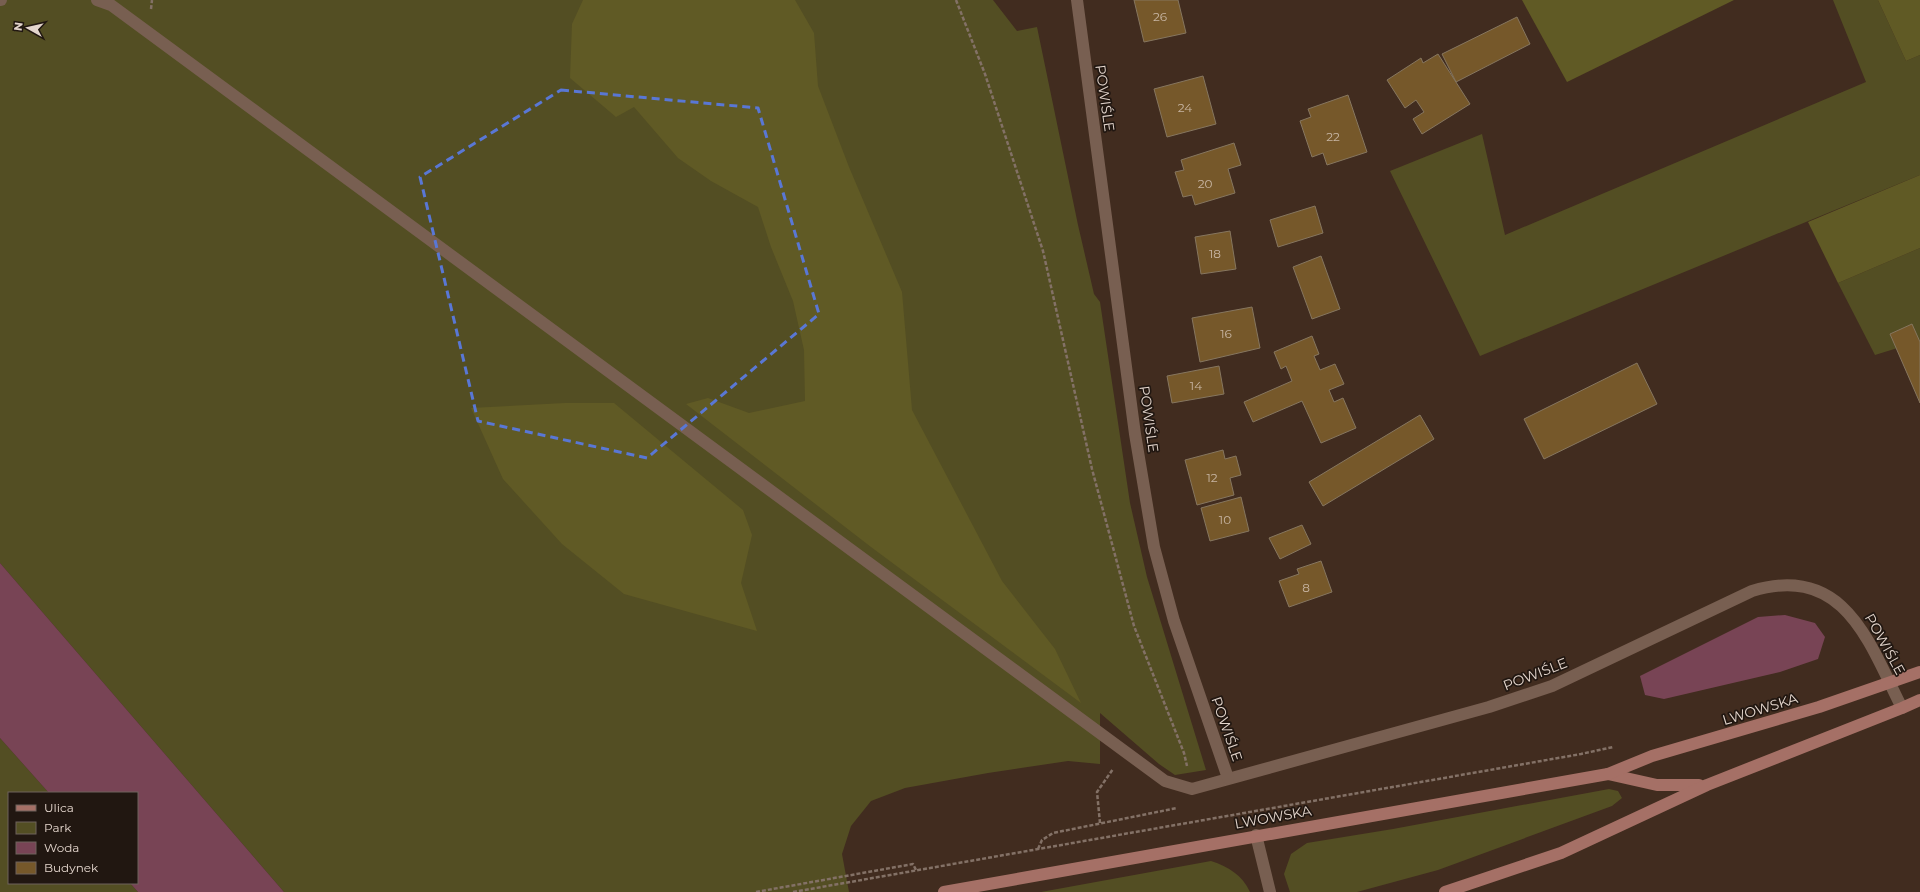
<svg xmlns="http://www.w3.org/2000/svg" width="1920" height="892" viewBox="0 0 1920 892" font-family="Montserrat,sans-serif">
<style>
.green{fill:#534e23}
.forest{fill:#605a25}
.water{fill:#784455}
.building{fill:#76582a;stroke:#86765f}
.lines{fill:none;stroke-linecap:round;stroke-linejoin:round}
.path{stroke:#837166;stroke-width:2.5;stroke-dasharray:4 2;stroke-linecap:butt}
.minor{stroke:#785f51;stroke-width:12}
.major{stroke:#a57066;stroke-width:12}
.marked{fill:none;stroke:#5977d5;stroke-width:3;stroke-dasharray:8 5;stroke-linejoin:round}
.labels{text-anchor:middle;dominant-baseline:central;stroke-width:3.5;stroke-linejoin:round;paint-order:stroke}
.number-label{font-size:12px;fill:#c8b6a4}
.street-label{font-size:14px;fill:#e4d6cd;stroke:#211711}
</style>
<rect width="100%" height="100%" fill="#412c1f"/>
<g class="green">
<polygon points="0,0 993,0 1017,31 1037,27 1078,225 1094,294 1100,302 1130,503 1147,577 1206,770 1175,775 1159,764 1100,713 1100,764 1068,761 988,773 905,788 871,801 851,826 842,854 849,892 284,892 0,563"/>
<polygon points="1833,0 1878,0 1906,61 1920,55 1920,175 1480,356 1390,171 1482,134 1505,235 1866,82"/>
<polygon points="1920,248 1920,341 1875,355 1838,283"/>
<polygon points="0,738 49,793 9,793 9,883 130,883 138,892 0,892"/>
<polygon points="1609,789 1618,791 1622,798 1612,806 1438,870 1357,892 1290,892 1284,874 1291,854 1307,843 1393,829"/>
<path d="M1211,861c18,6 31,14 39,31h-209z"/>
</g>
<g class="forest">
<polygon points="583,0 795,0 814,33 818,86 849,167 902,292 912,410 1002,581 1055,649 1081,703 871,547 686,404 708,398 749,413 805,401 804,350 793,301 771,247 758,207 711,181 678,158 634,107 616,117 570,78 572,24"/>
<polygon points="1522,0 1734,0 1567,82"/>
<polygon points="1878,0 1920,0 1920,55 1906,61"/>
<polygon points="1920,175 1920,248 1838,283 1808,222"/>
<polygon points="565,403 614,403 743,510 752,535 741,583 757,631 624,594 562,544 503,479 471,408"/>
</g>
<g class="water">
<polygon points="0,563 284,892 138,892 130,883 137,883 137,793 49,793 0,738"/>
<polygon points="1785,615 1815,623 1825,637 1818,659 1780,672 1664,699 1645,695 1640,676 1758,617"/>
</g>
<g class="building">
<polygon points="1134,0 1178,0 1186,33 1144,42"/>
<polygon points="1517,17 1530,44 1456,82 1442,54"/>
<polygon points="1438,54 1470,104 1422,134 1413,119 1424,112 1416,100 1405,108 1387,80 1421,58 1423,63"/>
<polygon points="1203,76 1216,124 1167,137 1154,89"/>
<polygon points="1348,95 1367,152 1327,165 1323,153 1312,157 1300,121 1311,117 1308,109"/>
<polygon points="1234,143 1241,165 1228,169 1235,193 1195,205 1192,195 1183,197 1175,172 1184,170 1181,160"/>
<polygon points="1315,206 1323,233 1278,247 1270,220"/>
<polygon points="1230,231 1236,269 1201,274 1195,237"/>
<polygon points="1321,256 1340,309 1312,319 1293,267"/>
<polygon points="1252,307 1260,348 1200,362 1192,318"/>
<polygon points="1912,324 1920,342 1920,403 1890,334"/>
<polygon points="1312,336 1319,354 1314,356 1320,370 1335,364 1344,384 1329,390 1334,402 1343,398 1356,428 1321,443 1302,401 1253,422 1244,402 1292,381 1286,366 1281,369 1274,352"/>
<polygon points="1637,363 1657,404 1544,459 1524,419"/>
<polygon points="1219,366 1224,394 1172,403 1167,376"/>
<polygon points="1420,415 1434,439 1323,506 1309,482"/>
<polygon points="1223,450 1225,459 1236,456 1241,475 1230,478 1234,495 1197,505 1185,460"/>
<polygon points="1241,497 1249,531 1210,541 1201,508"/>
<polygon points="1302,525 1311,544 1280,559 1269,538"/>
<polygon points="1321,561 1332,592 1289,607 1279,581 1299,574 1297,569"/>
</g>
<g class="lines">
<g class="path">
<polyline points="956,0 985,74 1043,251 1092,469 1134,626 1184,753 1187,766"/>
<polyline points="151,9 152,0"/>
<polyline points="1100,823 1097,792 1113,769"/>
<polyline points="1038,849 1042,840 1053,833 1177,808"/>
<polyline points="756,892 913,864 916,870"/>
<polyline points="793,892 1581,754 1613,747"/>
</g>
<g class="minor">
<polyline points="0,0 1,0"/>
<path d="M97,0l14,5 1054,776 27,8 297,-82 63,-21 200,-95c93,-28 117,52 150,117"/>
<polyline points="1077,0 1135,434 1154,547 1174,621 1228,778"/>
<polyline points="1256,835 1270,892"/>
</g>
<g class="major">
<polyline points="1608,774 1657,785 1699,785"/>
<polyline points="944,892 1608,774 1652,756 1819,707 1920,672"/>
<polyline points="1445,892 1561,853 1707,785 1902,708 1920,700"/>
</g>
</g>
<path class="marked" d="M561,90l197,18 61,206 -172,144 -169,-37 -58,-244z"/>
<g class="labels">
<g class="number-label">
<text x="1160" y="16">26</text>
<text x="1185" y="107">24</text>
<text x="1333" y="136">22</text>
<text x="1205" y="183">20</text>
<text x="1215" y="253">18</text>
<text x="1226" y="333">16</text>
<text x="1196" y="385">14</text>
<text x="1212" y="477">12</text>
<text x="1225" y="519">10</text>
<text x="1306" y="587">8</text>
</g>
<g class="street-label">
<text transform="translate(1105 98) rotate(82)">POWIŚLE</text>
<text transform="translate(1149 419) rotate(82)">POWIŚLE</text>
<text transform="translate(1885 644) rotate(61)">POWIŚLE</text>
<text transform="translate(1535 674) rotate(-21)">POWIŚLE</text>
<text transform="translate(1760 709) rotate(-17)">LWOWSKA</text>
<text transform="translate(1227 729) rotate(71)">POWIŚLE</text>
<text transform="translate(1273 817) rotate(-10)">LWOWSKA</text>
</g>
</g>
<rect x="8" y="792" width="130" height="92" fill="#211711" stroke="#6f635c"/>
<rect x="16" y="805" width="20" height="6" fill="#a57066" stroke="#6f635c"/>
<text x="44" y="812" font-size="12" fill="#e4d6cd">Ulica</text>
<rect x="16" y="822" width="20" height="12" fill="#534e23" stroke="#6f635c"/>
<text x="44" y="832" font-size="12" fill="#e4d6cd">Park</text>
<rect x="16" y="842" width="20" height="12" fill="#784455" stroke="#6f635c"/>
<text x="44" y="852" font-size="12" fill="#e4d6cd">Woda</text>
<rect x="16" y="862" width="20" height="12" fill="#76582a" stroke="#6f635c"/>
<text x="44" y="872" font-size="12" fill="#e4d6cd">Budynek</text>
<g transform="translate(28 28) rotate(278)" stroke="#211711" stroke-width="3" paint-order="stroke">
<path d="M0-3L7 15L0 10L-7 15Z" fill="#e4d6cd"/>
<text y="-6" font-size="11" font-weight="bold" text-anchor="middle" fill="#e4d6cd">N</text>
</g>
</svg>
